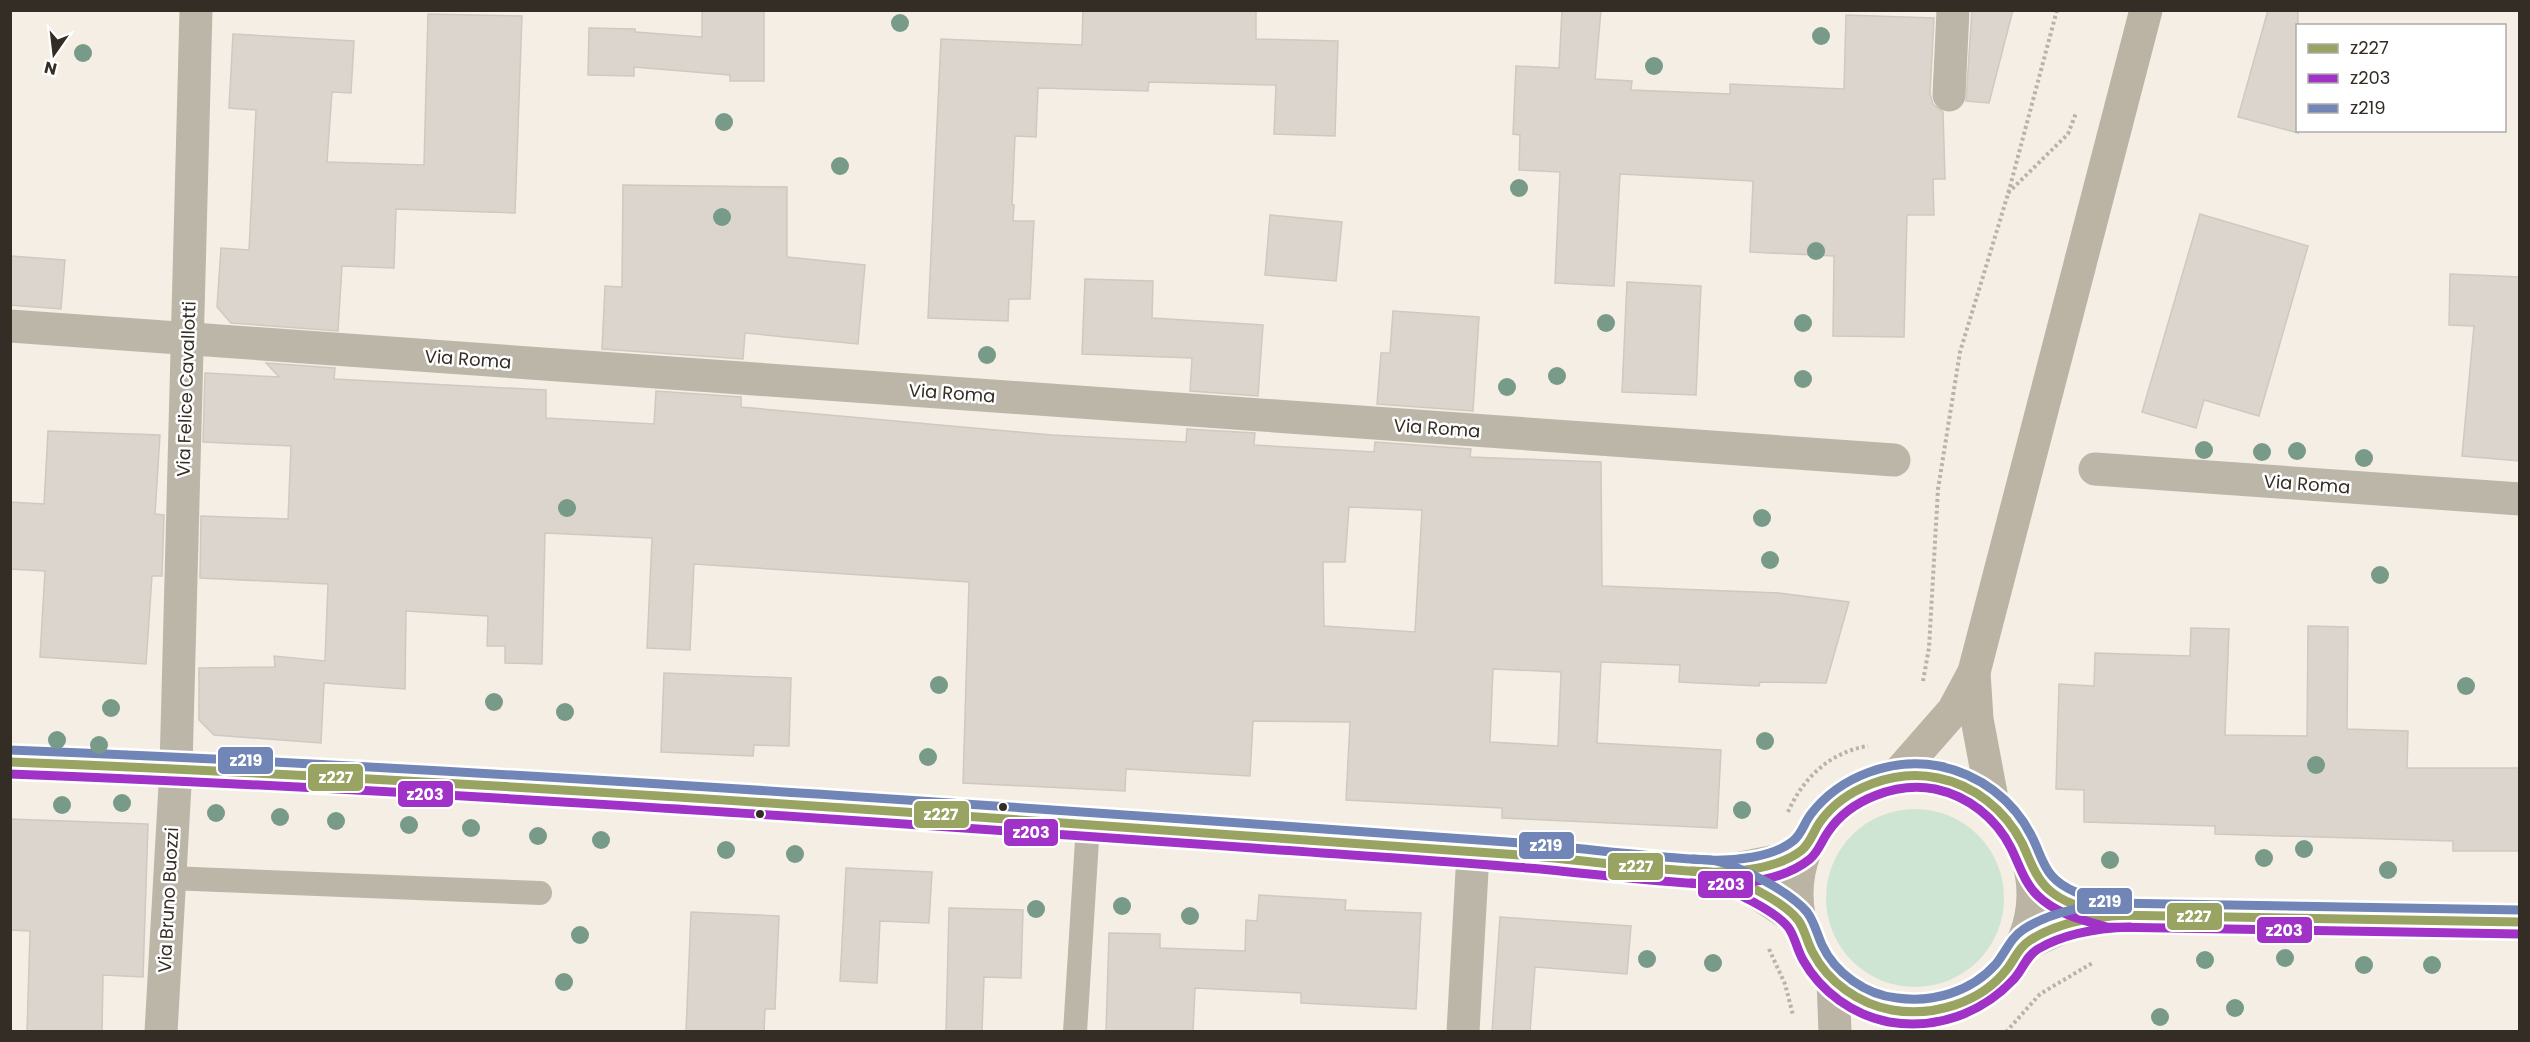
<svg xmlns="http://www.w3.org/2000/svg" width="2530" height="1042" viewBox="0 0 2530 1042" font-family="Poppins,sans-serif">
<style>
.green{fill:#cee5d3}
.building{fill:#dbd5cd;stroke:#cec9c1;stroke-width:1.5;fill-rule:evenodd}
.lines{fill:none;stroke-linecap:round;stroke-linejoin:round}
.path{stroke:#b9b3aa;stroke-width:4;stroke-dasharray:3 3;stroke-linecap:butt}
.service{stroke:#bcb6a9;stroke-width:24}
.minor{stroke:#bcb6a9;stroke-width:33}
.tertiary{stroke:#bcb6a9;stroke-width:33}
.secondary{stroke:#bbb4a5;stroke-width:33}
.bus-1-casing{stroke:#fff;stroke-width:14}
.bus-2-casing{stroke:#fff;stroke-width:14}
.bus-3-casing{stroke:#fff;stroke-width:14}
.bus-1{stroke:#99a362;stroke-width:9}
.bus-2{stroke:#a032c8;stroke-width:9}
.bus-3{stroke:#7186b7;stroke-width:9}
.tree{fill:#789a88}
.bus-dot{fill:#342d25;stroke:#fff;stroke-width:2}
.labels{text-anchor:middle;dominant-baseline:central;stroke-width:5;stroke-linejoin:round;paint-order:stroke}
.street-label{font-size:18px;fill:#342d25;stroke:#fff}
.line-badge{stroke:#fff;stroke-width:2}
.badge-label{font-size:16px;text-anchor:middle;font-weight:bold;fill:#fff}
</style>
<rect width="100%" height="100%" fill="#f5eee5"/>
<circle class="green" cx="1915" cy="898" r="89"/>
<g class="building">
<polygon points="702,10 764,10 764,81 730,81 730,75 634,67 634,76 588,75 589,28 635,29 635,32 702,37"/>
<polygon points="1083,10 1256,10 1256,39 1338,41 1335,136 1274,134 1276,85 1149,82 1148,91 1038,88 1036,137 1015,136 1012,205 1014,205 1013,221 1034,221 1030,299 1009,299 1008,321 928,318 941,39 1082,45"/>
<polygon points="1562,10 1601,10 1595,79 1632,81 1631,90 1730,94 1730,84 1844,89 1846,15 1934,18 1930,94 1933,104 1943,112 1945,179 1933,179 1934,215 1907,215 1904,337 1833,336 1834,256 1750,252 1753,181 1620,174 1614,286 1555,283 1560,172 1519,170 1520,135 1513,134 1516,66 1559,68"/>
<polygon points="1972,10 2013,10 1989,103 1966,101"/>
<polygon points="2268,10 2298,10 2298,133 2238,117"/>
<polygon points="428,14 522,16 515,213 396,209 394,268 342,266 338,331 231,323 217,307 221,248 249,250 256,110 229,108 233,34 354,41 351,93 332,92 327,162 424,165"/>
<polygon points="623,185 787,187 787,257 865,265 858,344 745,333 743,359 602,349 605,286 622,287"/>
<polygon points="2200,214 2308,246 2259,416 2204,400 2196,428 2142,412"/>
<polygon points="1270,215 1342,222 1336,281 1265,275"/>
<polygon points="10,256 65,260 61,309 10,305"/>
<polygon points="2450,274 2520,277 2520,461 2462,456 2474,326 2449,325"/>
<polygon points="1085,279 1153,281 1152,318 1263,325 1258,396 1190,391 1192,358 1082,354"/>
<polygon points="1627,282 1701,286 1696,395 1622,392"/>
<polygon points="1393,311 1479,317 1473,411 1377,404 1381,353 1390,353"/>
<path d="M266,363l69,5 -1,11 212,11v28l108,6 2,-33 85,6v10l311,28 134,7 1,-13 68,4 -1,12 120,7 1,-10 96,7 -1,8 131,5 1,124 177,7 70,9 -23,81 -66,-1 -1,4 -80,-4 1,-17 -79,-3 -4,81 124,7 -4,78 -215,-10v-10l-156,-8 4,-78 -97,-1 -3,55 -124,-7 -1,22 -162,-8 6,-201 -275,-18 -4,86 -43,-2 5,-110 -107,-5 -3,131 -37,-1v-17h-18l1,-30 -82,-5 -1,78 -81,-6 -3,60 -107,-8 -15,-15v-52l76,-1 -1,-11 51,5 3,-77 -128,-6 1,-62 87,3 3,-73 -88,-4 2,-69 74,4zM1349,507l73,3 -7,122 -91,-6 -1,-64h22zM1493,669l68,3 -3,74 -68,-4z"/>
<polygon points="48,431 160,435 155,514 164,515 162,576 152,576 146,664 40,657 45,571 10,569 10,502 44,504"/>
<polygon points="2308,626 2348,627 2347,729 2408,731 2407,768 2520,768 2520,851 2453,851 2453,841 2215,834 2215,826 2084,822 2084,790 2056,789 2059,684 2094,686 2095,653 2190,656 2191,628 2229,629 2225,735 2307,736"/>
<polygon points="664,673 791,678 789,746 754,745 753,756 661,752"/>
<polygon points="10,819 148,824 143,977 103,975 102,1032 27,1032 30,931 10,930"/>
<polygon points="846,868 932,872 929,923 880,921 877,983 840,981"/>
<polygon points="1259,895 1346,900 1345,910 1421,913 1416,1009 1301,1003 1301,993 1195,988 1193,1032 1106,1032 1109,933 1160,934 1160,948 1245,951 1246,920 1257,921"/>
<polygon points="949,908 1023,910 1021,978 984,977 982,1032 946,1032"/>
<polygon points="691,912 779,916 775,1009 765,1009 764,1032 686,1032"/>
<polygon points="1500,917 1631,926 1627,974 1535,967 1530,1032 1492,1032"/>
</g>
<g class="lines">
<g class="path">
<polyline points="2008,193 2068,134 2076,113"/>
<polyline points="1923,681 1929,648 1938,489 1960,352 2008,194 2057,10"/>
<path d="M1788,812c15,-34 42,-60 80,-66"/>
<polyline points="1769,949 1785,984 1793,1015"/>
<polyline points="2006,1032 2040,994 2094,962"/>
</g>
<g class="service">
<polyline points="169,878 540,893"/>
<polyline points="1075,1032 1088,824"/>
</g>
<g class="minor">
<polyline points="1949,95 1953,10"/>
<polyline points="10,326 1894,460"/>
<polyline points="2095,469 2520,499"/>
<polyline points="161,1032 176,768 196,10"/>
<polyline points="1463,1032 1473,853"/>
</g>
<g class="tertiary">
<polyline points="10,762 223,770 716,800 1521,855 1716,873 1781,860 1805,848"/>
<path d="M2031,871c28,30 38,32 77,43"/>
<polyline points="1716,873 1750,888 1799,921"/>
<polyline points="2022,946 2068,925 2110,915 2520,922"/>
</g>
<g class="secondary">
<polyline points="1974,672 1977,719 1993,804"/>
<circle cx="1915" cy="894" r="118"/>
<polyline points="1896,776 1953,711 1974,672 2146,10"/>
<polyline points="1833,980 1835,1032"/>
</g>
<g class="bus-1-casing">
<g id="bus-1">
<path d="M10,762c409,16 816,44 1223,73 96,7 191,13 287,20 62,5 124,14 186,17 29,1 72,-3 96,-22 9,-8 11,-18 18,-28 25,-35 76,-53 118,-44 36,7 67,32 84,65 8,17 13,34 27,47 17,15 40,19 61,25l410,7"/>
<path d="M1692,871c8,1 15,0 23,2 23,6 68,28 83,47 7,9 9,23 15,33 15,29 46,51 79,57 41,7 89,-7 115,-41 8,-10 11,-21 22,-28 28,-19 68,-25 101,-26"/>
</g>
</g>
<g class="bus-2-casing">
<g id="bus-2">
<path d="M10,774c415,16 829,45 1243,74 92,7 184,12 275,20 59,5 117,13 176,16 33,2 79,-3 106,-25 9,-8 11,-17 18,-27 22,-33 69,-50 107,-43 33,7 61,29 76,59 8,16 13,34 26,47 19,19 45,25 70,32l413,7"/>
<path d="M1691,883c7,1 15,0 22,2 20,5 62,26 75,42 7,9 9,23 15,33 18,32 50,55 86,62 46,8 92,-8 124,-42 10,-10 12,-23 25,-31 27,-16 62,-21 92,-22"/>
</g>
</g>
<g class="bus-3-casing">
<g id="bus-3">
<path d="M10,750c402,16 802,43 1202,71 103,8 206,14 309,22 62,5 124,14 187,17 25,1 64,-2 85,-19 9,-7 11,-18 18,-27 29,-38 82,-57 128,-48 40,8 75,34 93,71 7,13 10,28 20,39 15,17 39,21 60,27l408,7"/>
<path d="M1693,859c8,1 15,0 23,2 26,6 73,30 91,51 7,9 10,22 15,33 13,28 44,50 75,53 36,5 74,-6 99,-34 10,-12 14,-26 28,-35 30,-19 71,-25 106,-26"/>
</g>
</g>
<use href="#bus-1" class="bus-1"/>
<use href="#bus-2" class="bus-2"/>
<use href="#bus-3" class="bus-3"/>
</g>
<g class="tree">
<circle cx="900" cy="23" r="9"/>
<circle cx="1821" cy="36" r="9"/>
<circle cx="83" cy="53" r="9"/>
<circle cx="1654" cy="66" r="9"/>
<circle cx="724" cy="122" r="9"/>
<circle cx="840" cy="166" r="9"/>
<circle cx="1519" cy="188" r="9"/>
<circle cx="722" cy="217" r="9"/>
<circle cx="1816" cy="251" r="9"/>
<circle cx="1606" cy="323" r="9"/>
<circle cx="1803" cy="323" r="9"/>
<circle cx="987" cy="355" r="9"/>
<circle cx="1557" cy="376" r="9"/>
<circle cx="1803" cy="379" r="9"/>
<circle cx="1507" cy="387" r="9"/>
<circle cx="2204" cy="450" r="9"/>
<circle cx="2297" cy="451" r="9"/>
<circle cx="2262" cy="452" r="9"/>
<circle cx="2364" cy="458" r="9"/>
<circle cx="567" cy="508" r="9"/>
<circle cx="1762" cy="518" r="9"/>
<circle cx="1770" cy="560" r="9"/>
<circle cx="2380" cy="575" r="9"/>
<circle cx="939" cy="685" r="9"/>
<circle cx="2466" cy="686" r="9"/>
<circle cx="494" cy="702" r="9"/>
<circle cx="111" cy="708" r="9"/>
<circle cx="565" cy="712" r="9"/>
<circle cx="57" cy="740" r="9"/>
<circle cx="1765" cy="741" r="9"/>
<circle cx="99" cy="745" r="9"/>
<circle cx="928" cy="757" r="9"/>
<circle cx="2316" cy="765" r="9"/>
<circle cx="122" cy="803" r="9"/>
<circle cx="62" cy="805" r="9"/>
<circle cx="1742" cy="810" r="9"/>
<circle cx="216" cy="813" r="9"/>
<circle cx="280" cy="817" r="9"/>
<circle cx="336" cy="821" r="9"/>
<circle cx="409" cy="825" r="9"/>
<circle cx="471" cy="828" r="9"/>
<circle cx="538" cy="836" r="9"/>
<circle cx="601" cy="840" r="9"/>
<circle cx="2304" cy="849" r="9"/>
<circle cx="726" cy="850" r="9"/>
<circle cx="795" cy="854" r="9"/>
<circle cx="2264" cy="858" r="9"/>
<circle cx="2110" cy="860" r="9"/>
<circle cx="2388" cy="870" r="9"/>
<circle cx="1122" cy="906" r="9"/>
<circle cx="1036" cy="909" r="9"/>
<circle cx="1190" cy="916" r="9"/>
<circle cx="580" cy="935" r="9"/>
<circle cx="2285" cy="958" r="9"/>
<circle cx="1647" cy="959" r="9"/>
<circle cx="2205" cy="960" r="9"/>
<circle cx="1713" cy="963" r="9"/>
<circle cx="2364" cy="965" r="9"/>
<circle cx="2432" cy="965" r="9"/>
<circle cx="564" cy="982" r="9"/>
<circle cx="2235" cy="1008" r="9"/>
<circle cx="2160" cy="1017" r="9"/>
</g>
<g class="bus-dot">
<circle cx="1003" cy="807" r="5"/>
<circle cx="760" cy="814" r="5"/>
</g>
<g class="labels">
<g class="street-label">
<text transform="translate(468 359) rotate(4)">Via Roma</text>
<text transform="translate(186 389) rotate(-88)">Via Felice Cavallotti</text>
<text transform="translate(952 393) rotate(4)">Via Roma</text>
<text transform="translate(1437 428) rotate(4)">Via Roma</text>
<text transform="translate(2307 484) rotate(4)">Via Roma</text>
<text transform="translate(168 900) rotate(-87)">Via Bruno Buozzi</text>
</g>
</g>
<g class="line-badge">
<rect x="217" y="746" width="57" height="29" rx="6" fill="#7186b7"/>
<rect x="307" y="763" width="57" height="29" rx="6" fill="#99a362"/>
<rect x="397" y="780" width="57" height="28" rx="6" fill="#a032c8"/>
<rect x="913" y="800" width="57" height="29" rx="6" fill="#99a362"/>
<rect x="1003" y="818" width="56" height="29" rx="6" fill="#a032c8"/>
<rect x="1518" y="831" width="57" height="29" rx="6" fill="#7186b7"/>
<rect x="1607" y="852" width="57" height="29" rx="6" fill="#99a362"/>
<rect x="1697" y="870" width="57" height="29" rx="6" fill="#a032c8"/>
<rect x="2076" y="887" width="57" height="28" rx="6" fill="#7186b7"/>
<rect x="2166" y="902" width="57" height="29" rx="6" fill="#99a362"/>
<rect x="2256" y="916" width="57" height="28" rx="6" fill="#a032c8"/>
</g>
<g class="badge-label">
<text x="246" y="766">z219</text>
<text x="336" y="783">z227</text>
<text x="425" y="800">z203</text>
<text x="941" y="820">z227</text>
<text x="1031" y="838">z203</text>
<text x="1546" y="851">z219</text>
<text x="1636" y="872">z227</text>
<text x="1726" y="890">z203</text>
<text x="2105" y="907">z219</text>
<text x="2194" y="922">z227</text>
<text x="2284" y="936">z203</text>
</g>
<rect width="2530" height="1042" fill="none" stroke="#342d25" stroke-width="24"/>
<rect x="2296" y="24" width="210" height="108" fill="#ffffff" stroke="#aeaba8" stroke-width="1.5"/>
<rect x="2308" y="44" width="30" height="9" fill="#99a362" stroke="#aeaba8" stroke-width="1.5"/>
<text x="2350" y="54" font-size="18" fill="#342d25">z227</text>
<rect x="2308" y="74" width="30" height="9" fill="#a032c8" stroke="#aeaba8" stroke-width="1.5"/>
<text x="2350" y="84" font-size="18" fill="#342d25">z203</text>
<rect x="2308" y="104" width="30" height="9" fill="#7186b7" stroke="#aeaba8" stroke-width="1.5"/>
<text x="2350" y="114" font-size="18" fill="#342d25">z219</text>
<g transform="translate(54 54) rotate(194)" stroke="#ffffff" stroke-width="4.5" paint-order="stroke">
<path d="M0-4.5L10 22L0 15L-10 22Z" fill="#342d25"/>
<text y="-9" font-size="16" font-weight="bold" text-anchor="middle" fill="#342d25">N</text>
</g>
</svg>
